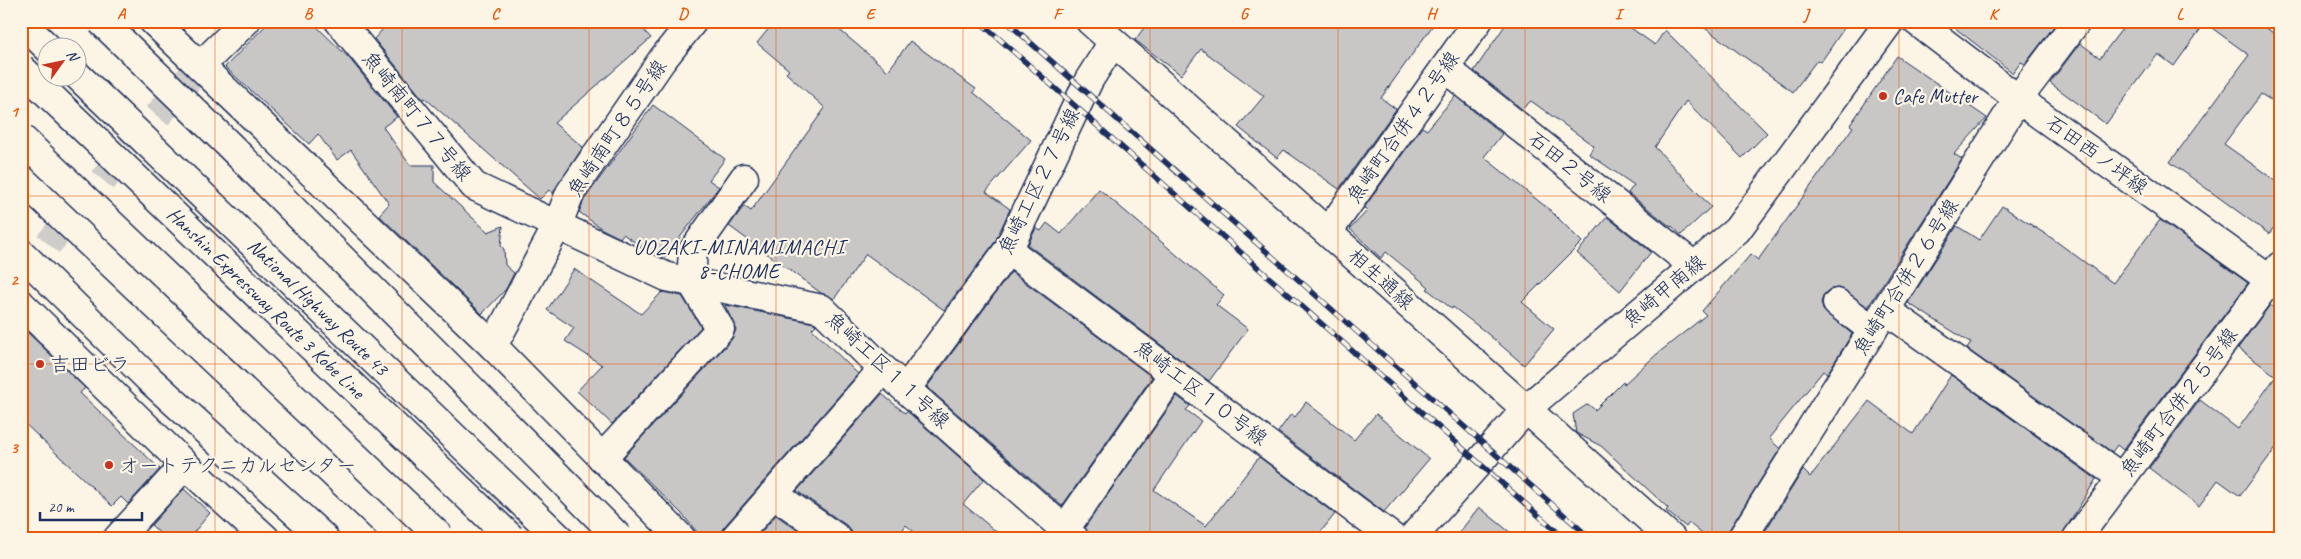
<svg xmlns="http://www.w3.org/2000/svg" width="2301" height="559" viewBox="0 0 2301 559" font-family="Caveat,'Klee One',sans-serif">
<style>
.building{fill:#c8c7c6;stroke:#1b2f5e}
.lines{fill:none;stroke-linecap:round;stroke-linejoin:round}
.minor-tunnel{stroke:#cfcdca;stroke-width:28;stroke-dasharray:28 14;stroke-linecap:butt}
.minor-casing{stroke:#1b2f5e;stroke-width:31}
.highway-casing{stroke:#1b2f5e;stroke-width:31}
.minor{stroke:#fcf5e5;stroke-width:28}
.highway{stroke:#fcf5e5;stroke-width:28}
.rail-casing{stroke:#1b2f5e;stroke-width:5.5}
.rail{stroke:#fcf5e5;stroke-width:4;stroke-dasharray:11;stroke-linecap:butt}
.highway-bridge-casing{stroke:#1b2f5e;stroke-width:31;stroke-linecap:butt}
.highway-bridge{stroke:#fcf5e5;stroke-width:28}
.grid{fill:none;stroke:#e8590c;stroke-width:1;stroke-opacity:0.55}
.poi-dot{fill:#c8321e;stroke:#fcf5e5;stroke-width:2}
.labels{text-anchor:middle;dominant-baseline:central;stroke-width:4.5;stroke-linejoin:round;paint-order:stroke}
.poi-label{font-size:20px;fill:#1b2f5e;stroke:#fcf5e5;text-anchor:start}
.street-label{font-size:20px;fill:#1b2f5e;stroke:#fcf5e5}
.neighbourhood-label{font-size:21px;letter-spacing:1px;fill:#1b2f5e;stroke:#fcf5e5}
.neatline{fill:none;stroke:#e8590c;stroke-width:2}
.grid-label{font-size:16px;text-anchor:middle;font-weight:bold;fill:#e8590c}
</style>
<rect width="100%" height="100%" fill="#fcf5e5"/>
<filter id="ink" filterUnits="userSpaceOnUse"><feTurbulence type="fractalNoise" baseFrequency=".02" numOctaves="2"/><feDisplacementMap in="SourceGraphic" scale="10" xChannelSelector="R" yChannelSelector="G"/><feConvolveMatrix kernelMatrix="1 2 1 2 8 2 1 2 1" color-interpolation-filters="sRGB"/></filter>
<g filter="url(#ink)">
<g class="building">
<polygon points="270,21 311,21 349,58 397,117 383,127 410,165 434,165 434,182 488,232 503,226 501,246 504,249 505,265 514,273 506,289 482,314 379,215 389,204 351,150 337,160 318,134 309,144 225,67"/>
<polygon points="390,21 635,21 651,38 554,123 583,147 553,193 549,190 540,199 425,98 423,99 374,39"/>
<polygon points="775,21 829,21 888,71 910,41 976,89 973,92 1031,140 986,192 1010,209 995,242 944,310 866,254 834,299 821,293 729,226 744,206 751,211 825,108 786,73 789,70 757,43"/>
<polygon points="1149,21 1436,21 1381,98 1396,109 1339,189 1284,150 1277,158 1238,127 1264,96 1201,49 1181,75 1135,40"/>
<polygon points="1508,21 1621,21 1655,45 1665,30 1767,133 1742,158 1686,101 1655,147 1711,207 1681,235 1672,226 1671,227 1628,193 1634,185 1589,154 1594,146 1531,101 1522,109 1474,71"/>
<polygon points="1695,21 1849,21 1821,62 1817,60 1793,92"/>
<polygon points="1946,21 2050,21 2055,25 2025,64 2021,62 2013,73"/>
<polygon points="2128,21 2257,21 2280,38 2280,106 2261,94 2224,144 2280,184 2280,219 2269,234 2170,162 2249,55 2205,23 2174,66 2158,54 2106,124 2050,83 2080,43 2100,58"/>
<polygon points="1897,56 1987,118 1954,154 1962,159 1868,307 1839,288 1830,289 1824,294 1821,302 1823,310 1852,334 1827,374 1823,371 1769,438 1780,449 1729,530 1726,538 1707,538 1689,523 1686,527 1666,511 1668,508 1601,446 1576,433 1573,414 1588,404 1595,410 1623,382 1624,384 1657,354 1706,315 1702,311 1751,254 1758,260 1853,127 1850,125"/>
<polygon points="1455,96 1502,134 1484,157 1551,211 1582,242 1522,302 1554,329 1524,365 1483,330 1453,307 1452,309 1427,289 1429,287 1386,252 1381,258 1350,229 1368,210 1364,208 1422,127 1427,130"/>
<polygon points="653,105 725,159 709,180 719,187 664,258 643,248 623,234 620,238 602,229 579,212 584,200"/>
<polygon points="1099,189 1224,295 1216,305 1248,329 1209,381 1028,245 1036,228 1041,231 1047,223 1061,234"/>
<polygon points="2002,206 2053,239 2113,283 2160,220 2248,283 2123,450 2117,445 2112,452 1967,349 1971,343 1908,303 1957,226 1979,240"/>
<polygon points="1607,217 1651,252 1620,291 1577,253"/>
<polygon points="574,269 641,314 662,292 682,296 701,327 612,424 577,391 602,365 565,341 574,328 547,310"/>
<polygon points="1011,272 1152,377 1062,506 927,387"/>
<polygon points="725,305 814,323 816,325 812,329 858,374 723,528 720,538 702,538 682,514 624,457 732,339 736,330"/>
<polygon points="2270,305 2280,313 2280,442 2240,496 2218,480 2199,506 2149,468 2200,400 2238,429 2276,376 2238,348"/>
<polygon points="21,326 85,388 80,393 160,469 128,504 121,497 112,506 21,420"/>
<polygon points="1951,375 2096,479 2060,538 1761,538 1803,470 1810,477 1869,401 1913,434"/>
<polygon points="882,394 905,413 907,411 984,479 963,504 1004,538 921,538 906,525 897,538 857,538 846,525 797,491"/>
<polygon points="1177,396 1190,406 1186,410 1201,421 1154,490 1206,526 1259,457 1335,514 1316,538 1089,538 1085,527"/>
<polygon points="1306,402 1354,440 1376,414 1429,459 1384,512 1278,432 1291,414 1295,417"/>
<polygon points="184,489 210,513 189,538 165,538 151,525"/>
<polygon points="1479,507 1517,538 1455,538"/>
<polygon points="776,515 797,530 792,538 756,538"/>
</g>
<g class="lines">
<polyline class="minor-tunnel" points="21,276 200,66"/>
<g class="minor-casing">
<g id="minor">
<polyline points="153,21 493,346 681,538"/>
<polyline points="339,21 474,186 667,277 822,309 883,369 1074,538"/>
<polyline points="1090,21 1671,538"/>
<polyline points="1916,21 2018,99 2280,287"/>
<polyline points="200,66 246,21"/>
<polyline points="1445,68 1694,266"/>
<polyline points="1328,232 1478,21"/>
<polyline points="1008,250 1393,538"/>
<polyline points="1837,303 1873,330"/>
<polyline points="21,304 185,465 265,538"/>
<polyline points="1886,310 2122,478"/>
<polyline points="493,346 557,226 570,193 662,60 693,21"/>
<polyline points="906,389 1008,250 1089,80 1113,42"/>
<polyline points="602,458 720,329 691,281 693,251 744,178"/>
<polyline points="773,494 837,538"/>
<polyline points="1065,529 1174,373"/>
<polyline points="118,538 185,465"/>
<polyline points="735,538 883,369"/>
<polyline points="1412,538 1527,408 1737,230 1890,21"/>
<polyline points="1742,538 2018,99 2077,21"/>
<polyline points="2077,538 2280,266"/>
</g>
</g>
<g class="highway-casing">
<g id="highway">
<polyline points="21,22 48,48"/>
<polyline points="78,76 559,538"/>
<polyline points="21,178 402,538"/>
<polyline points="21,253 149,379 324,538"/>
</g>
</g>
<use href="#minor" class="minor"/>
<use href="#highway" class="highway"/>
<g class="rail-casing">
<g id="rail">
<polyline points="979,21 1564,538"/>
<polyline points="1006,21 1590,538"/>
</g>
</g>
<use href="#rail" class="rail"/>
<g class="highway-bridge-casing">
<g id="highway-bridge">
<polyline points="101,21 230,146 619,538"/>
<polyline points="21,68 511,538"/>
<polyline points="21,138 441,538"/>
</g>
</g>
<use href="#highway-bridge" class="highway-bridge"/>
</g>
</g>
<path class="grid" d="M215,21v517M402,21v517M589,21v517M776,21v517M963,21v517M1150,21v517M1338,21v517M1525,21v517M1712,21v517M1899,21v517M2086,21v517M21,196h2259M21,364h2259"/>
<g class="poi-dot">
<circle cx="1883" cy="96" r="5"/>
<circle cx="40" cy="364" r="5"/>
<circle cx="109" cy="465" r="5"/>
</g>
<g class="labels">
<g class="poi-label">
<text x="1893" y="96">Cafe Mutter</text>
<text x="50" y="364">吉田ビラ</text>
<text x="119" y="465">オートテクニカルセンター</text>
</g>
<g class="street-label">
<text transform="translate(417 116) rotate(51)">魚崎南町７７号線</text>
<text transform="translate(1403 127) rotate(-55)">魚崎町合併４２号線</text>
<text transform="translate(617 128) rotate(-56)">魚崎南町８５号線</text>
<text transform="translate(2097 155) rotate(36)">石田西ノ坪線</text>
<text transform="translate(1570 167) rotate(39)">石田２号線</text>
<text transform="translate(1039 181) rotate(-64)">魚崎工区２７号線</text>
<text transform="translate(1906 277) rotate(-58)">魚崎町合併２６号線</text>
<text transform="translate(1381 279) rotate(42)">相生通線</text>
<text transform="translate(1664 291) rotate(-40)">魚崎甲南線</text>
<text transform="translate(266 303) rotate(44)">Hanshin Expressway Route 3 Kobe Line</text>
<text transform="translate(318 307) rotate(44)">National Highway Route 43</text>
<text transform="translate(888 370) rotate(43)">魚崎工区１１号線</text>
<text transform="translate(1201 393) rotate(37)">魚崎工区１０号線</text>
<text transform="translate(2179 402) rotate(-53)">魚崎町合併２５号線</text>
</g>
<g class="neighbourhood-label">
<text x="739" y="247">UOZAKI-MINAMIMACHI<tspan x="739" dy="24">8-CHOME</tspan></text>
</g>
</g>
<rect width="2301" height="559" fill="none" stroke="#fcf5e5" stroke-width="55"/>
<g transform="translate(62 62) rotate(57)"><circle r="24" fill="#fcf5e5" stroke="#a2a6af"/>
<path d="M0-4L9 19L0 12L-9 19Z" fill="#c8321e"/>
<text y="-8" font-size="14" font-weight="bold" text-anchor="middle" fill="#1b2f5e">N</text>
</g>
<path d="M40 512v8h102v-8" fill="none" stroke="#1b2f5e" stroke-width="2.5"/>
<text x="48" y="512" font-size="15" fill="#1b2f5e" stroke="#fcf5e5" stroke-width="4" paint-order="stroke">20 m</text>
<rect x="28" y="28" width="2246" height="504" class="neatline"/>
<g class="grid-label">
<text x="121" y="19">A</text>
<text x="308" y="19">B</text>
<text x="495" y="19">C</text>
<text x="683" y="19">D</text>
<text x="870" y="19">E</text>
<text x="1057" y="19">F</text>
<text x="1244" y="19">G</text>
<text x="1431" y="19">H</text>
<text x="1618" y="19">I</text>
<text x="1806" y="19">J</text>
<text x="1993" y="19">K</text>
<text x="2180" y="19">L</text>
<text x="14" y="117">1</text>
<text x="14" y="285">2</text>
<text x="14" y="453">3</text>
</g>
</svg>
